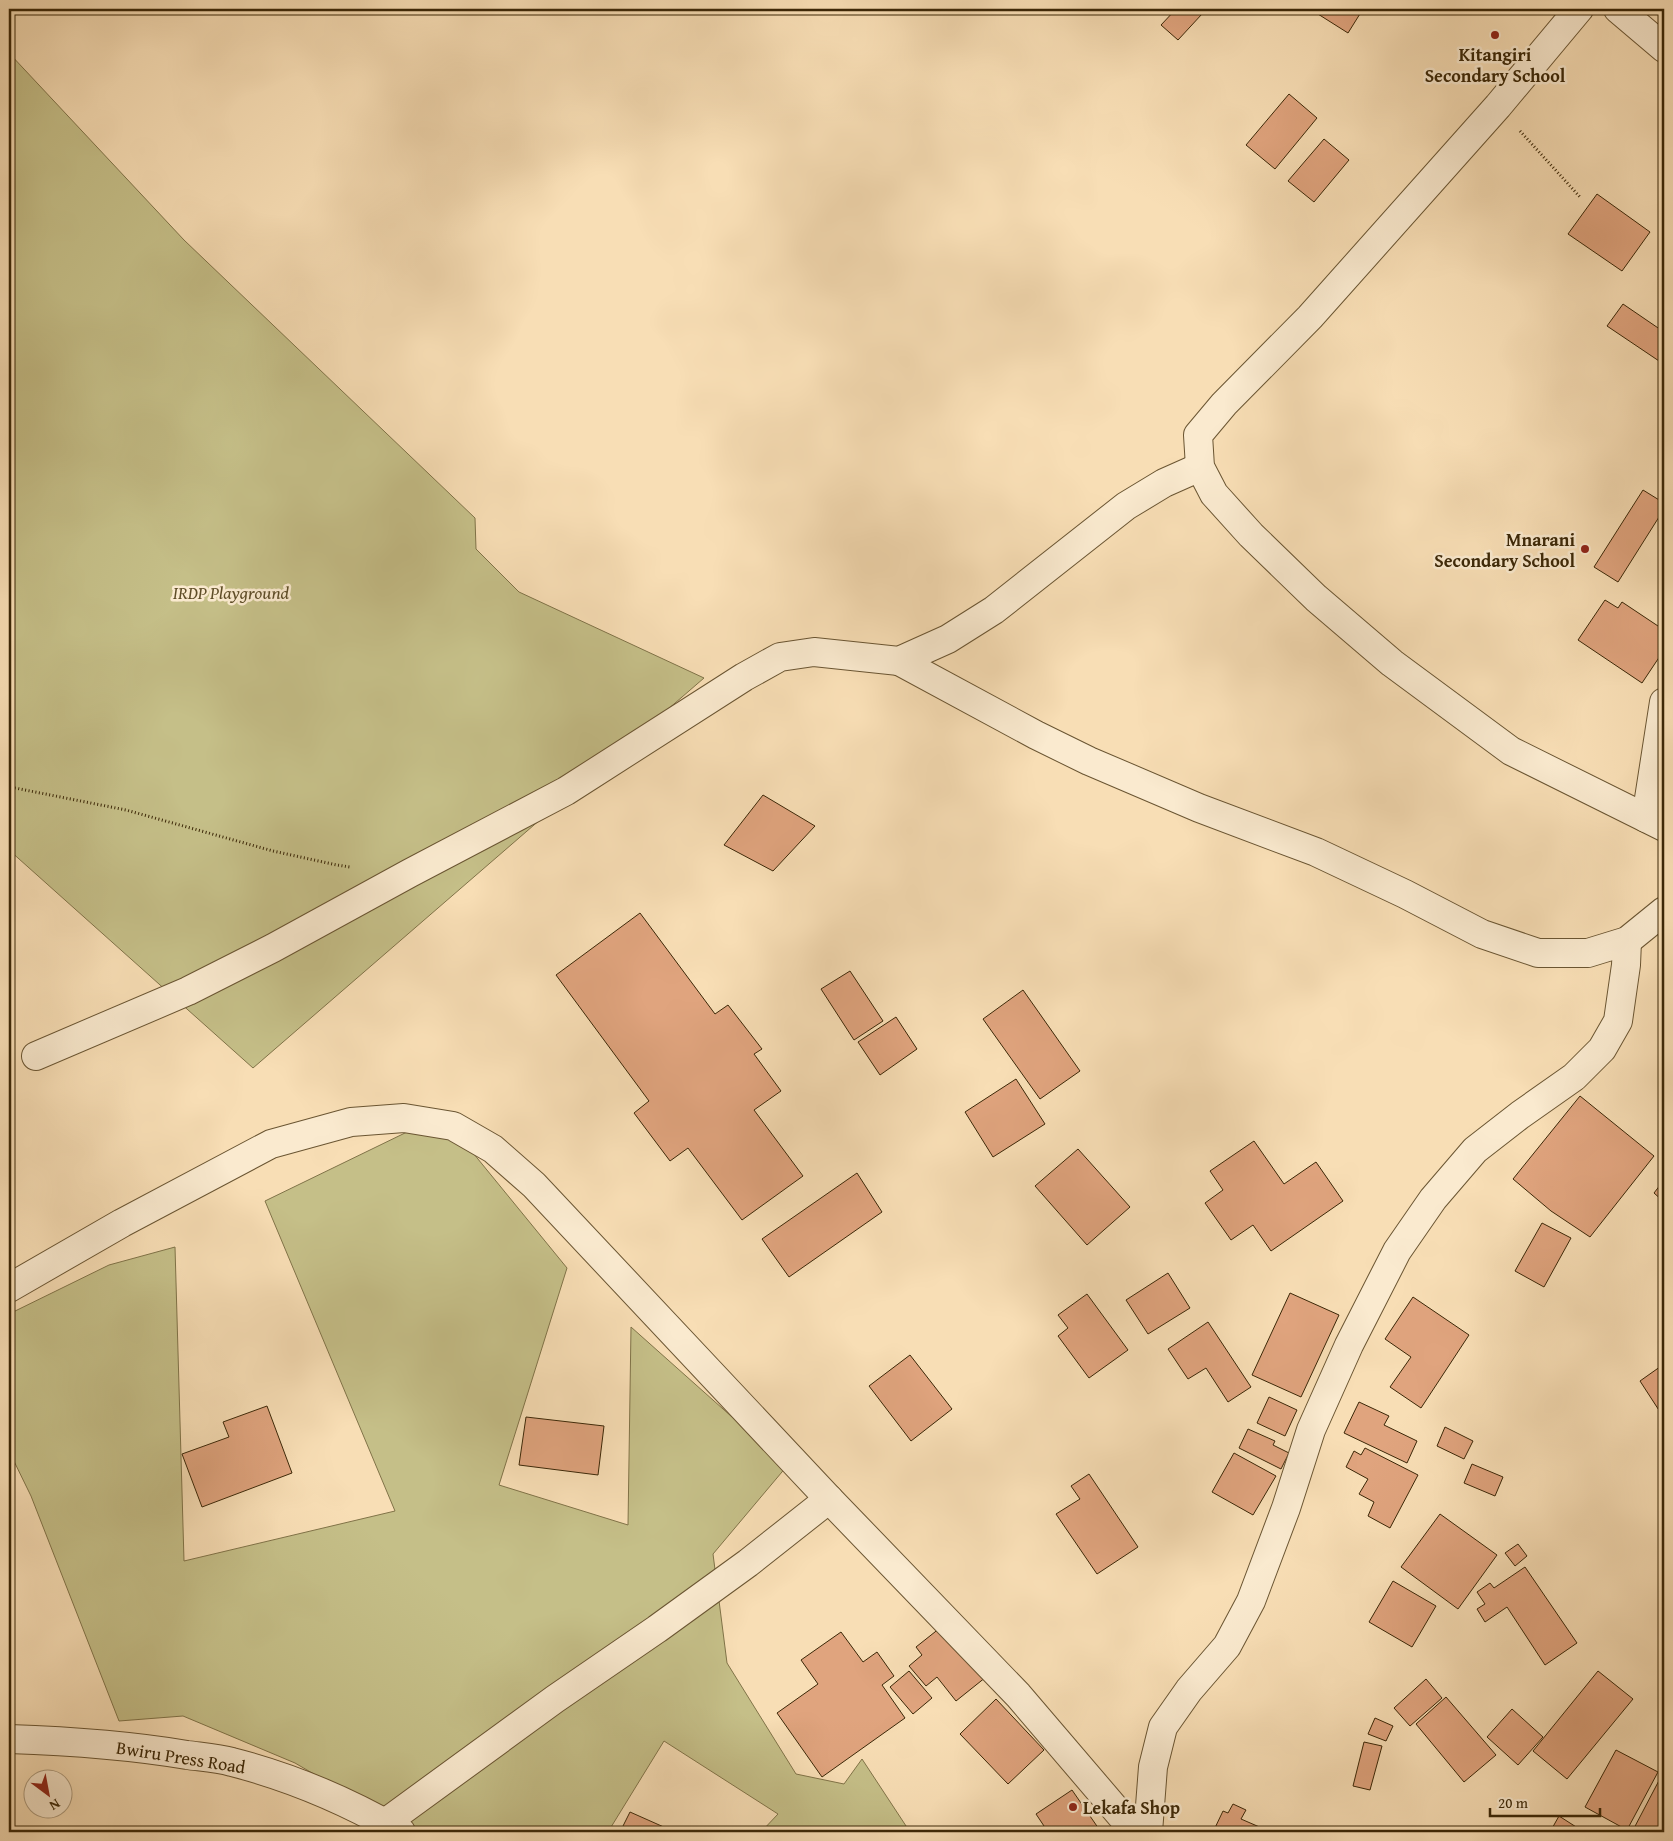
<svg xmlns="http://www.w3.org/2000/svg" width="1673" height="1841" viewBox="0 0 1673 1841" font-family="'Gentium Book Plus',serif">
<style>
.green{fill:#c5bf88;stroke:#807348}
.building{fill:#e0a47e;stroke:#3b2707}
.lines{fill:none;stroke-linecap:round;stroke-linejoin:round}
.minor-casing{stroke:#6a5532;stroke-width:30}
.path{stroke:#3b2707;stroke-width:3;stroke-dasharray:1 2.5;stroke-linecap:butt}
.minor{stroke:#faeacf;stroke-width:28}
.poi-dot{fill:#8f2418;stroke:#faeacf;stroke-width:2}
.labels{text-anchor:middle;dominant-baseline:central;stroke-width:5;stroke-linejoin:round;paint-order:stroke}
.poi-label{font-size:18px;font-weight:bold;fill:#3b2707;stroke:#faeacf}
.park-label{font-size:18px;font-style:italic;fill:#5e4d27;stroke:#faeacf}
.street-label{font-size:18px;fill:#3b2707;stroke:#faeacf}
</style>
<rect width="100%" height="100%" fill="#f8deb5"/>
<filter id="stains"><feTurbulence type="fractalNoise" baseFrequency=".004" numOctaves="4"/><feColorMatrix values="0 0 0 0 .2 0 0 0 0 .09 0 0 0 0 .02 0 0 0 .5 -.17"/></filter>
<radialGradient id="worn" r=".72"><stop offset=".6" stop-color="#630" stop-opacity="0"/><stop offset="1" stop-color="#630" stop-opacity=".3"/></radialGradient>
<g class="green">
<polygon points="9,53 184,240 475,518 476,549 519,592 704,678 253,1068 9,850"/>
<polygon points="442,1115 567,1268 499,1485 628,1525 631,1327 787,1466 713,1554 727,1663 796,1774 844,1784 862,1759 910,1832 761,1832 778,1814 664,1741 608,1832 413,1832 295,1763 183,1716 119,1721 31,1496 9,1451 9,1314 109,1265 175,1247 184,1561 395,1511 265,1201"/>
</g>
<g class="building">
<polygon points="1176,9 1196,9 1202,14 1178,40 1161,25"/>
<polygon points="1310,9 1363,9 1348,33"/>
<polygon points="1289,94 1317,118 1275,169 1246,145"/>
<polygon points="1324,139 1349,160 1314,202 1288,181"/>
<polygon points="1597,194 1650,232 1622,271 1568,234"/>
<polygon points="1623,304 1664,332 1664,359 1662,363 1607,326"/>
<polygon points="1643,490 1664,503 1664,520 1659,517 1618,582 1594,567"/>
<polygon points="1605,600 1618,608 1622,602 1664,630 1664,650 1642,683 1578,640"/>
<polygon points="763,795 815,826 773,871 724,845"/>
<polygon points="640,913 715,1014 728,1005 762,1049 754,1054 781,1091 754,1110 803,1176 742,1220 688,1148 670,1161 634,1113 649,1101 556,975"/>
<polygon points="850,971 883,1021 854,1040 821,989"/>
<polygon points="1023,990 1080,1071 1040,1099 983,1019"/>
<polygon points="896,1017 917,1049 880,1075 858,1042"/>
<polygon points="1016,1079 1045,1124 993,1157 965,1112"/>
<polygon points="1580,1096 1654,1156 1590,1237 1551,1211 1513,1179"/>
<polygon points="1254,1141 1284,1184 1316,1162 1343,1201 1271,1251 1253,1225 1231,1240 1205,1203 1223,1190 1210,1171"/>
<polygon points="1078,1149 1130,1207 1087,1245 1035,1186"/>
<polygon points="857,1173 882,1212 789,1277 762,1239"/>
<polygon points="1664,1180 1664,1202 1654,1193"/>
<polygon points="1542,1223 1571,1238 1544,1287 1515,1271"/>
<polygon points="1168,1273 1190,1308 1148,1334 1126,1300"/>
<polygon points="1290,1293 1339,1315 1301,1397 1252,1375"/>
<polygon points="1087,1294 1128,1350 1089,1378 1058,1336 1068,1328 1058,1315"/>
<polygon points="1413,1297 1469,1335 1421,1408 1390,1387 1411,1357 1385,1339"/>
<polygon points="1208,1322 1251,1387 1228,1402 1206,1368 1188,1379 1168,1349"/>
<polygon points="910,1355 952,1409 911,1441 869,1386"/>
<polygon points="1664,1364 1664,1418 1640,1381"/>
<polygon points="1269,1397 1297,1410 1285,1436 1257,1423"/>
<polygon points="1359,1402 1389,1416 1384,1425 1417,1441 1407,1463 1344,1433"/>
<polygon points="267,1406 292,1473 202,1507 182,1454 229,1437 223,1422"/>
<polygon points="526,1417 604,1426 598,1475 519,1465"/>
<polygon points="1445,1427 1473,1441 1464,1459 1437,1446"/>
<polygon points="1248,1429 1275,1441 1273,1445 1289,1453 1281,1469 1239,1448"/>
<polygon points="1365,1448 1418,1475 1390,1528 1368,1516 1374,1502 1359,1494 1368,1479 1346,1467 1354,1451 1361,1455"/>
<polygon points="1234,1453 1276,1476 1253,1515 1212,1492"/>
<polygon points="1472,1464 1503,1477 1495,1496 1464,1483"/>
<polygon points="1089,1474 1138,1547 1097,1574 1056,1514 1080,1499 1071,1486"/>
<polygon points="1440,1514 1497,1555 1458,1609 1401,1567"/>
<polygon points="1518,1544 1527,1556 1515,1566 1505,1553"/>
<polygon points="1525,1567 1577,1643 1545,1665 1507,1607 1485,1622 1477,1609 1485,1604 1477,1592 1490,1583 1494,1588"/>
<polygon points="1393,1581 1436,1606 1412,1647 1369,1622"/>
<polygon points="945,1624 986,1677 956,1701 937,1677 926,1686 909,1666 922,1655 916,1647"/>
<polygon points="841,1632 863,1662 877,1652 894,1676 882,1685 905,1718 822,1777 777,1713 818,1684 801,1660"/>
<polygon points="909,1671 932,1698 913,1714 890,1687"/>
<polygon points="1598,1671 1633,1699 1567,1779 1533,1751"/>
<polygon points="1426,1679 1442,1698 1410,1726 1394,1708"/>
<polygon points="1446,1697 1496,1755 1464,1782 1416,1724"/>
<polygon points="996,1699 1044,1750 1008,1784 960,1734"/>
<polygon points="1512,1709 1543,1737 1518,1765 1487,1737"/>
<polygon points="1375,1718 1393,1726 1386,1741 1368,1734"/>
<polygon points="1364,1742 1382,1746 1370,1790 1353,1786"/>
<polygon points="1616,1750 1658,1772 1627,1830 1585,1807"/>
<polygon points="1664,1771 1664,1832 1632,1832"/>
<polygon points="1072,1790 1101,1832 1048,1832 1036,1814"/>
<polygon points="1233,1804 1246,1810 1241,1819 1271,1832 1213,1832 1223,1811 1228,1813"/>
<polygon points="630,1812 675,1832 620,1832"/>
<polygon points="1559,1816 1584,1832 1550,1832"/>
</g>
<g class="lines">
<g class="minor-casing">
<g id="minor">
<polyline points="1579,9 1498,106 1310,317 1224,404 1198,435 1200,467 1214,494 1251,535 1316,598 1392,663 1511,751 1664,827"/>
<polyline points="1618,9 1664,48"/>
<polyline points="899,661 1036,735 1089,761 1199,808 1316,852 1405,894 1482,934 1538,953 1588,953 1627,941 1664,911"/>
<polyline points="1646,818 1664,702"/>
<polyline points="36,1056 188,991 273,948 410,873 566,791 744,677 780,657 814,652 899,661 948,639 994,610 1126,506 1164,483 1200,467"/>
<polyline points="9,1288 122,1223 271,1144 351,1122 404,1118 453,1126 493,1149 534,1185 829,1499 1018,1695 1135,1832"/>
<path d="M9,1739c60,2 119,6 178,16 15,2 31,3 45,7 59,15 117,40 169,70"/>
<polyline points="385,1823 555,1699 657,1629 748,1563 829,1499"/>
<polyline points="1148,1832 1153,1767 1163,1727 1189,1690 1227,1646 1251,1601 1286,1508 1311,1430 1349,1345 1397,1251 1433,1199 1475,1150 1520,1115 1574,1077 1602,1049 1618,1021 1626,965 1627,941"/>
</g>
</g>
<g class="path">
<polyline points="1520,131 1580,197"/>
<polyline points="9,784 15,788 126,810 273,851 337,865 350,867"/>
</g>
<use href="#minor" class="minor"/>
</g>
<g class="poi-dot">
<circle cx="1495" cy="35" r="5"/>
<circle cx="1585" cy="549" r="5"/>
<circle cx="1073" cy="1807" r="5"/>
</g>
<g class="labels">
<g class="poi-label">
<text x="1495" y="54">Kitangiri<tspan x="1495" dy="21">Secondary School</tspan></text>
<text x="1575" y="539" text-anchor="end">Mnarani<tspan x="1575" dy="21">Secondary School</tspan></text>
<text x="1083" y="1807" text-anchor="start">Lekafa Shop</text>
</g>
<g class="park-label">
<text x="231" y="592">IRDP Playground</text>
</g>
<g class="street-label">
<text transform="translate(181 1757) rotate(9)">Bwiru Press Road</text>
</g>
</g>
<rect width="1673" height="1841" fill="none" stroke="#f8deb5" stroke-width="30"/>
<rect x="10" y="10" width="1653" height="1821" fill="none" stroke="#3b2707" stroke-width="2.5"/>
<rect x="15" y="15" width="1643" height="1811" fill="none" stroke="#3b2707"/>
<g transform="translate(48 1794) rotate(148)"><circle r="24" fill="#faeacf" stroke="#ae9c7f"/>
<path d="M0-4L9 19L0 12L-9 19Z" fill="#8f2418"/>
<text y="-8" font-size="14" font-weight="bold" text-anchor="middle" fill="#3b2707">N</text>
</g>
<path d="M1490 1808v8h110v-8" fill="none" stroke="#3b2707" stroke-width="2.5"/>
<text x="1498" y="1808" font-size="15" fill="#3b2707" stroke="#faeacf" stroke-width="4" paint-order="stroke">20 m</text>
<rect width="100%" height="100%" filter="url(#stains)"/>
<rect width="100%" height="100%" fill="url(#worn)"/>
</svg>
